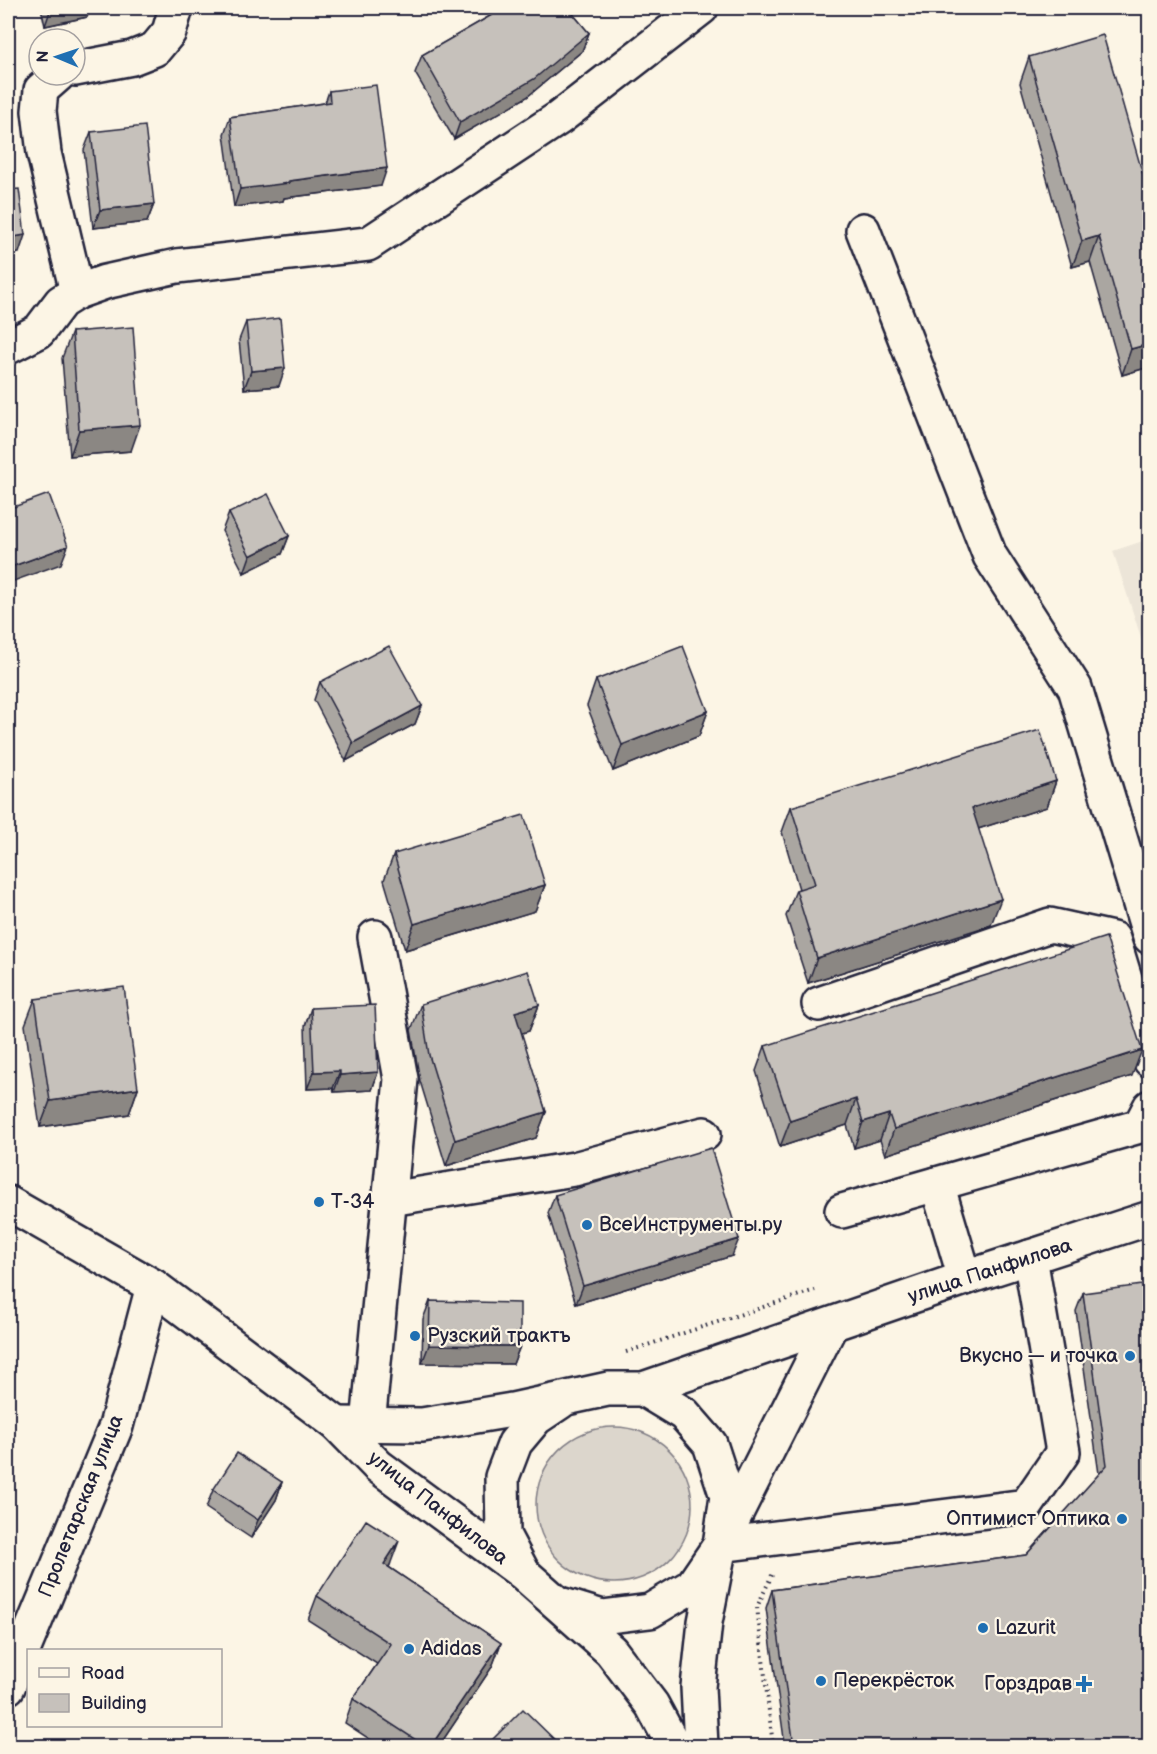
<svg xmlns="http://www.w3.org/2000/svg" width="1157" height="1754" viewBox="0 0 1157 1754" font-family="'Balsamiq Sans',sans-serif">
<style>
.built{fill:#ece5d8}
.green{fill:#dcd6cc;stroke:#7f7c84;stroke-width:1.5}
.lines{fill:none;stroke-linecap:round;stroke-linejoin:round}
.minor-casing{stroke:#22223b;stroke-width:38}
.major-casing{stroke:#22223b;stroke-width:38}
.path{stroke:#22223b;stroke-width:4;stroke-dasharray:1.5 4.5;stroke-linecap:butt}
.minor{stroke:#fcf5e5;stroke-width:33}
.major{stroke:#fcf5e5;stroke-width:33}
.wall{fill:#aaa6a1;stroke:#22223b;stroke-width:1.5}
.shaded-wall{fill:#8b8783;stroke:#22223b;stroke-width:1.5}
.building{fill:#c6c1bb;stroke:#22223b;stroke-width:1.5}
.poi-dot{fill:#1f6fb2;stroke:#fcf5e5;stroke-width:2}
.labels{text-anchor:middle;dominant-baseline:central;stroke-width:4.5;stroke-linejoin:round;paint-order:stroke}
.poi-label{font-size:20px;fill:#22223b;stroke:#fcf5e5;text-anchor:start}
.street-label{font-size:20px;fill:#22223b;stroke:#fcf5e5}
</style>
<rect width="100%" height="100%" fill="#fcf5e5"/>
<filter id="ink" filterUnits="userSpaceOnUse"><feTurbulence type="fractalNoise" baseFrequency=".0167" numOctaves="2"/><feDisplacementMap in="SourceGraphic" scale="12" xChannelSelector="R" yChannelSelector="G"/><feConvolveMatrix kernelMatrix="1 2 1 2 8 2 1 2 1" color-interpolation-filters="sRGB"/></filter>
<g filter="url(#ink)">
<polygon class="built" points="1149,539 1150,539 1149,662 1113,551"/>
<circle class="green" cx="614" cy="1505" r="78"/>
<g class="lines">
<g class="minor-casing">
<g id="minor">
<polyline points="75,69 132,58 155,49 169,32 176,8"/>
<polyline points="58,75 41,90 39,111 44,153 77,292"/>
<polyline points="863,230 990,556 1075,688 1150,937"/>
<polyline points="8,347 39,331 61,302 77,292 105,282 177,266 368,244 559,118 701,8"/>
<polyline points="819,1004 1050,925 1113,939 1150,1060"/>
<polyline points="937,1184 965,1278"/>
<polyline points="390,1199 574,1169 704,1134"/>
<polyline points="842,1211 1140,1126 1150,1107"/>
<polyline points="368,1425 401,1079 375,937"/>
<polyline points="720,1545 1026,1506 1063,1452 1030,1257"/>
<polyline points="8,1687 116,1426 153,1286"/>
</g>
</g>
<g class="major-casing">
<g id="major">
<polyline points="8,1203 153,1286 337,1424 378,1466 523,1573 611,1651 652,1705 674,1746"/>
<polyline points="643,1389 684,1414 710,1444 727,1496 720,1545 705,1622 698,1687 701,1746"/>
<polyline points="337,1424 422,1425 512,1410 608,1389 643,1389 965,1278 1150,1218"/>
<polyline points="521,1569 503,1535 502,1477 515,1443 536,1418 560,1402"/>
<polyline points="563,1605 602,1617 650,1611 692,1586 720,1545 831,1325"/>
</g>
</g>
<g class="path">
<polyline points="626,1352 815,1290"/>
<polyline points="772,1575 757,1607 773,1746"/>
</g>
<use href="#minor" class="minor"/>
<use href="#major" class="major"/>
</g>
<g class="wall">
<polygon points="41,8 91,8 87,17 45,26"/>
<polygon points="483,8 568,8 589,33 582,51 527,97 454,139 415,73 422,55 490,16"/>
<polygon points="1029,57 1149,367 1122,375 1090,262 1072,267 1020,83"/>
<polygon points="329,91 381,186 284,198 283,201 234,207 224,134 230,117 325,103"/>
<polygon points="91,132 154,204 147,222 93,228 84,150"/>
<polygon points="246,322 279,386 244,389 239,340"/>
<polygon points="72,332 131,451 70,456 62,358"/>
<polygon points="229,513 289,536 282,554 244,573 222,531"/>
<polygon points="596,680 708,711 699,736 613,771 587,706"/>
<polygon points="320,682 422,706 415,724 346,761 314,700"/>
<polygon points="1056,781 1047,807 978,829 991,925 808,983 786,916 796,890 799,889 782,832 791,807"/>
<polygon points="394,854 545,885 535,911 405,950 384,880"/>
<polygon points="35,999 138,1088 129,1114 40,1127 25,1025"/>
<polygon points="421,1004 539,1005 529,1031 521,1033 546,1112 536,1138 446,1166 420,1081 411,1030"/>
<polygon points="311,1008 378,1072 372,1090 334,1092 333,1088 307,1089 305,1026"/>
<polygon points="765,1046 1132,1076 885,1155 880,1140 854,1148 847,1125 780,1147 756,1071"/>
<polygon points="555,1195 732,1256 576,1304 548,1213"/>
<polygon points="1083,1293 1149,1746 785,1746 766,1608 772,1590 1026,1555 1099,1474 1076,1311"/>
<polygon points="430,1301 520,1346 513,1364 422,1363 423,1319"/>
<polygon points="282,1482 276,1500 251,1538 206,1508 213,1490"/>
<polygon points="390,1565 389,1567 501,1643 492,1667 439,1746 380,1746 345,1723 353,1699 377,1664 308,1620 317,1596"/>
</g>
<g class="shaded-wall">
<polygon points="51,8 91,8 87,17 45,26"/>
<polygon points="589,33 582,51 527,97 454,139 460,122"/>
<polygon points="387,168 381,186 284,198 283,201 234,207 240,189 289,181"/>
<polygon points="154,204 147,222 93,228 100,210"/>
<polygon points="25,235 19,253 8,255 8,238"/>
<polygon points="1099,236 1090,262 1072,267 1082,241"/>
<polygon points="1149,344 1149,367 1122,375 1131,349"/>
<polygon points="285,368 279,386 244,389 251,371"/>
<polygon points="140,425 131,451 70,456 79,430"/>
<polygon points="289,536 282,554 244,573 250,556"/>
<polygon points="68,546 61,564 8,583 8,568"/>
<polygon points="422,706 415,724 346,761 353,743"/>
<polygon points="708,711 699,736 613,771 622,745"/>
<polygon points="1056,781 1047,807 962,834 972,808"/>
<polygon points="545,885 535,911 405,950 414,924"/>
<polygon points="1001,899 991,925 808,983 817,958"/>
<polygon points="539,1005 529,1031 506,1038 515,1012"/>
<polygon points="1142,1050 1132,1076 885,1155 894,1129"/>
<polygon points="340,1071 333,1088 307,1089 314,1072"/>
<polygon points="378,1072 372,1090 334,1092 340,1075"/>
<polygon points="138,1088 129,1114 40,1127 50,1101"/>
<polygon points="856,1099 847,1125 780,1147 790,1121"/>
<polygon points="546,1112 536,1138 446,1166 455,1140"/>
<polygon points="889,1114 880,1140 854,1148 863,1122"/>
<polygon points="739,1239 732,1256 576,1304 583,1286"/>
<polygon points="429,1345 520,1346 513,1364 422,1363"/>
<polygon points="282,1482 276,1500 251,1538 258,1520"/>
<polygon points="399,1541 390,1565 376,1588 384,1564"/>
<polygon points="501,1643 492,1667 439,1746 431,1746"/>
</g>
<g class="building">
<polygon points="504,8 568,8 589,33 534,79 460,122 422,55"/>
<polygon points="1103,35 1149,196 1149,344 1131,349 1099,236 1082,241 1029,57"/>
<polygon points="376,85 387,168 289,181 289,183 240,189 230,117 330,102 329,91"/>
<polygon points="145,126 154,204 100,210 91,132"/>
<polygon points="19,189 25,235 8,238 8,190"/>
<polygon points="280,318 285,368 251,371 246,322"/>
<polygon points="133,327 140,425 79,430 72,332"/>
<polygon points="49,494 68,546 8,568 8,509"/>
<polygon points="268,494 289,536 250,556 229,513"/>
<polygon points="389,646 422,706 353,743 320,682"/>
<polygon points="683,646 708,711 622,745 596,680"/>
<polygon points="1040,730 1056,781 972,808 1001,899 817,958 796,890 815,884 791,807"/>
<polygon points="524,815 545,885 414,924 394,854"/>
<polygon points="1106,937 1142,1050 894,1129 889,1114 863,1122 856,1099 790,1121 765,1046"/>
<polygon points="528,971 539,1005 515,1012 546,1112 455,1140 429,1055 421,1004"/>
<polygon points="124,987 138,1088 50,1101 35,999"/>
<polygon points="375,1005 378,1072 340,1075 340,1071 314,1072 311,1008"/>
<polygon points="711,1148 739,1239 583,1286 555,1195"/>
<polygon points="1149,1284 1149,1746 794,1746 772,1590 1026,1555 1107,1465 1083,1293"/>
<polygon points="430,1301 520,1303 520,1346 429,1345"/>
<polygon points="237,1453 282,1482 258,1520 213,1490"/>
<polygon points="366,1520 399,1541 384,1564 501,1643 431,1746 425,1746 353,1699 391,1644 317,1596"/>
<polygon points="523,1709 561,1746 486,1746"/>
</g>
</g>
<g class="poi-dot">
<circle cx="319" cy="1202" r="6"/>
<circle cx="587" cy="1225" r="6"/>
<circle cx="415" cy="1336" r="6"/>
<circle cx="1130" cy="1356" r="6"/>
<circle cx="1122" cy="1519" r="6"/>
<circle cx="983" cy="1628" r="6"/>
<circle cx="409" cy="1649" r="6"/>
<circle cx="821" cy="1681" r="6"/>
<path d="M1081 1675h6v6h6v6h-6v6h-6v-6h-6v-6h6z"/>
</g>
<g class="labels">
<g class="poi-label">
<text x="331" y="1202">Т-34</text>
<text x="599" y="1225">ВсеИнструменты.ру</text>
<text x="427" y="1336">Рузский трактъ</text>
<text x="1118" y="1356" text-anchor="end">Вкусно — и точка</text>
<text x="1110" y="1519" text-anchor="end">Оптимист Оптика</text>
<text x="995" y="1628">Lazurit</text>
<text x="421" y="1649">Adidas</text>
<text x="833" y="1681">Перекрёсток</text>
<text x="1072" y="1684" text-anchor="end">Горздрав</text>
</g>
<g class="street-label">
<text transform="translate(990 1271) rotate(-18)">улица Панфилова</text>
<text transform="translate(81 1506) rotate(-68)">Пролетарская улица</text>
<text transform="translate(438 1508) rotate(38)">улица Панфилова</text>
</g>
</g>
<rect width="1157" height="1754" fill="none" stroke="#fcf5e5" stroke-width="30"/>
<rect x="15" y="15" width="1127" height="1724" fill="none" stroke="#22223b" stroke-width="2" filter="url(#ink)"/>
<rect x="27" y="1649" width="195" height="78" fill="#fcf5e5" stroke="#a5a1a1" stroke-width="1.5"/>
<rect x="39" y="1668" width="30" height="9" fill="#fcf5e5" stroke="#a5a1a1" stroke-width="1.5"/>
<text x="81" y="1679" font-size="18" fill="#22223b">Road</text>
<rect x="39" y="1694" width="30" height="18" fill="#c6c1bb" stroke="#a5a1a1" stroke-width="1.5"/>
<text x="81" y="1709" font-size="18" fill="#22223b">Building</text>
<g transform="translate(57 57) rotate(272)"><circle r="28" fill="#fcf5e5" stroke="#a5a1a1" stroke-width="1.5"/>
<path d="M0-4.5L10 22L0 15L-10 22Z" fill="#1f6fb2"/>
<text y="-9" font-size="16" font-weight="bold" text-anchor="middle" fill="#22223b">N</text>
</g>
</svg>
